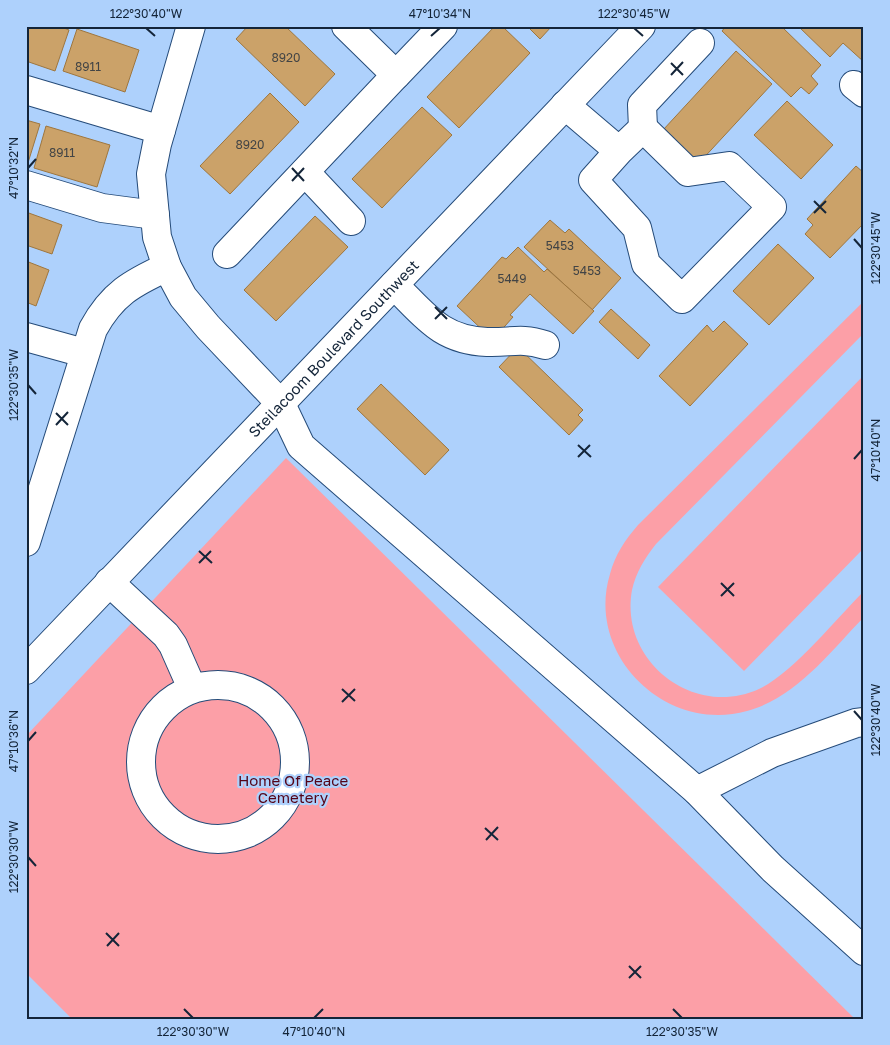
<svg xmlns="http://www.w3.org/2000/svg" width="890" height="1045" viewBox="0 0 890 1045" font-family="'Golos Text',sans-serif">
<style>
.green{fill:#fc9fa7}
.building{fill:#cba269;stroke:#9e763e}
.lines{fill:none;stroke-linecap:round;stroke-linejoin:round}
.minor-casing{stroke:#254b79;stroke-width:30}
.major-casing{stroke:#254b79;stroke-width:30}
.minor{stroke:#fff;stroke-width:28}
.major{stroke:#fff;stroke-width:28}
.ticks{fill:none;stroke:#142539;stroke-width:2}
.labels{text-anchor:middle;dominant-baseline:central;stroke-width:4.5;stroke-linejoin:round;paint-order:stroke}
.number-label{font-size:12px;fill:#424445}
.street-label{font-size:15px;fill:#142539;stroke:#aed1fc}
.park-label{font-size:15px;fill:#530418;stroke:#aed1fc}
.neatline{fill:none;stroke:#142539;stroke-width:2}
.ticks-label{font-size:12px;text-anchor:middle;fill:#142539}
</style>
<rect width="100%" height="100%" fill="#aed1fc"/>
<g class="green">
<path d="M864,301v32l-208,211c-11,14 -20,28 -24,46 -13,71 62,129 127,99 33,-15 78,-71 105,-98v26c-34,35 -68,81 -117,94 -80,23 -162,-55 -137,-137 5,-19 15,-34 28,-49z"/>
<polygon points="864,375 864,548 744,671 658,587"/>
<polygon points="286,458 855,1019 72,1019 26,973 26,736"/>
</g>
<g class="building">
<polygon points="26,26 59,26 69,30 55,71 26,61"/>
<polygon points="248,26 285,26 335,74 305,106 236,39"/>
<polygon points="495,26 502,26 530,53 459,128 427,97"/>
<polygon points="527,26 552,26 540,39"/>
<polygon points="726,26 781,26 821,65 811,76 818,84 809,94 801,87 791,97 722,31"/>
<polygon points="798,26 862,26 864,62 843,43 830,57"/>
<polygon points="77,29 139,50 125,92 63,71"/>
<polygon points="736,51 772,84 699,163 663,130"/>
<polygon points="270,93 299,122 230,194 200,166"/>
<polygon points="787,101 833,145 801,179 754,135"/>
<polygon points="422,107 452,135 382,208 352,179"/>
<polygon points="26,120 40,124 27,166 26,165"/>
<polygon points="46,126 110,145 97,187 34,168"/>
<polygon points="856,166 864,173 864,223 830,258 805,234 813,225 807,219"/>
<polygon points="26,212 62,225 52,254 26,245"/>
<polygon points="315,216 348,247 276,321 244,290"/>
<polygon points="550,220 565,233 569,229 621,278 592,310 524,247"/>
<polygon points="778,244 814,278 769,325 733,291"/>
<polygon points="518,247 544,272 547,269 594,311 573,334 530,294 510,315 513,317 497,335 489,336 457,306 502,257 506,259"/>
<polygon points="26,261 49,270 36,306 26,302"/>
<polygon points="611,309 650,345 638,359 599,322"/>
<polygon points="724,321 748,344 690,406 659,376 707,325 713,332"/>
<polygon points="518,347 583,410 578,415 583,420 569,435 499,367"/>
<polygon points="381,384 449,450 425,475 357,409"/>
</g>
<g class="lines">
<g class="minor-casing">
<g id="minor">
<polyline points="191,26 157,144 151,174 157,237 167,267 183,297 208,327 281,404 301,446 697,791 773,869 864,951"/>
<polyline points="396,75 443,26"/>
<polyline points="854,85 864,93"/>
<polyline points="26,90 161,130"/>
<polyline points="565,105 619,151 643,128 688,172 729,166 772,207 682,299 646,264 637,228 593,180 619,151"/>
<polyline points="643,128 642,105 700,43"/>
<polyline points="305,172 351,221"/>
<polyline points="26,185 102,208 155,215"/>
<polyline points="227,254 396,75 346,26"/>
<path d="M394,285c31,30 46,55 93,57 24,1 33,-5 58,3"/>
<polyline points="26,337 84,353"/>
<path d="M26,542l67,-213c19,-35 39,-46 74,-62"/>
<polyline points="109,582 166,635 173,645 192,688"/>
<circle cx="218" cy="762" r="77"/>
<polyline points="697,791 772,753 856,723 864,722"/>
</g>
</g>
<g class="major-casing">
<g id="major">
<path id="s1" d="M26,670l615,-644"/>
</g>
</g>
<use href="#minor" class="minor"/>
<use href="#major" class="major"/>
</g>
<path class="ticks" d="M146,28l9,8M634,28l9,8M431,36l9,-8M671,63l12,12M671,75l12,-13M28,168l8,-9M292,168l12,13M292,181l12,-13M814,201l12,12M814,213l12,-12M854,239l8,9M435,307l12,12M435,319l12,-12M28,385l8,9M56,413l12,12M56,425l12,-13M578,445l13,12M578,457l12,-12M854,459l8,-9M199,551l13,12M199,563l12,-12M721,583l13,13M721,596l13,-13M342,689l13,12M342,702l13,-13M854,711l8,9M28,741l8,-9M485,828l13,12M486,840l12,-13M28,857l8,9M106,933l13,13M107,946l12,-13M629,966l12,12M629,978l12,-12M184,1009l9,9M673,1009l9,9M314,1018l9,-9"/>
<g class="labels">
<g class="number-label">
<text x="286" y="57">8920</text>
<text x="88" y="66">8911</text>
<text x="250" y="144">8920</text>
<text x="62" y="152">8911</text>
<text x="560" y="245">5453</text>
<text x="587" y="270">5453</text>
<text x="512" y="278">5449</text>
</g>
<g class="street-label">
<text stroke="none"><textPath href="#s1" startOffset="445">Steilacoom Boulevard Southwest</textPath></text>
</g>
<g class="park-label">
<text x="293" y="780">Home Of Peace<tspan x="293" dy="17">Cemetery</tspan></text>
</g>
</g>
<rect width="890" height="1045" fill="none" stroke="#aed1fc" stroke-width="55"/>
<rect x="28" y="28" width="834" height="990" class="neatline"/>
<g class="ticks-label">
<text x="146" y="18">122°30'40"W</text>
<text x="440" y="18">47°10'34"N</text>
<text x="634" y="18">122°30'45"W</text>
<text transform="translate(14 168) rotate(-90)" y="4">47°10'32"N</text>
<text transform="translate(876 248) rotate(-90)" y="4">122°30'45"W</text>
<text transform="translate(14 385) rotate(-90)" y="4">122°30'35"W</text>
<text transform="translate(876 450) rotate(-90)" y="4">47°10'40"N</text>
<text transform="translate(876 720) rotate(-90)" y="4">122°30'40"W</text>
<text transform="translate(14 741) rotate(-90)" y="4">47°10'36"N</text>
<text transform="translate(14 857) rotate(-90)" y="4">122°30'30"W</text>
<text x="193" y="1036">122°30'30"W</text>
<text x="314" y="1036">47°10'40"N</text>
<text x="682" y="1036">122°30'35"W</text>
</g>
</svg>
